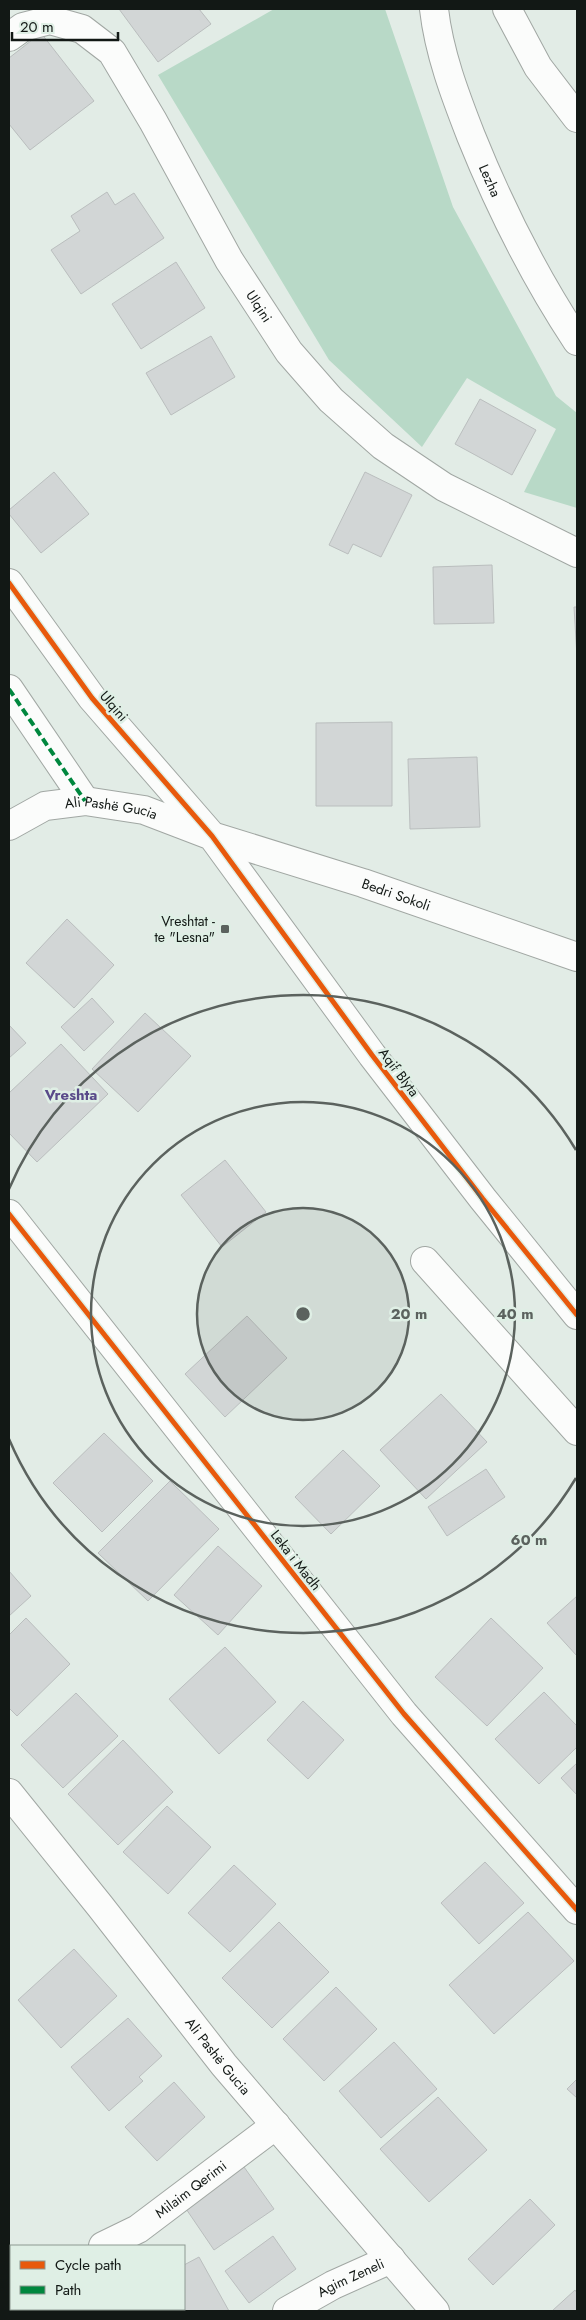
<svg xmlns="http://www.w3.org/2000/svg" width="586" height="2320" viewBox="0 0 586 2320" font-family="Jost,sans-serif">
<style>
.green{fill:#b8d9c7}
.building{fill:#d2d6d6;stroke:#babebe}
.lines{fill:none;stroke-linecap:round;stroke-linejoin:round}
.street-casing{stroke:#a1a7a3;stroke-width:30}
.secondary-casing{stroke:#a1a7a3;stroke-width:30}
.street{stroke:#fbfcfb;stroke-width:28}
.secondary{stroke:#fbfcfb;stroke-width:28}
.quiet{stroke:#00873e;stroke-width:4;stroke-dasharray:8 4;stroke-linecap:butt}
.cycleway-casing{stroke:#dfefe5;stroke-width:8}
.cycleway{stroke:#e8590c;stroke-width:5}
.ring{fill:none;stroke:#5b625e;stroke-width:2.5}
.poi-dot{fill:#5b625e;stroke:#dfefe5;stroke-width:2}
.labels{text-anchor:middle;dominant-baseline:central;stroke-width:5;stroke-linejoin:round;paint-order:stroke}
.street-label{font-size:14px;fill:#121815;stroke:#dfefe5}
.poi-label{font-size:14px;fill:#121815;stroke:#dfefe5;text-anchor:end}
.neighbourhood-label{font-size:15px;font-weight:bold;fill:#594a89;stroke:#dfefe5}
.centre{fill:#5b625e;stroke:#dfefe5;stroke-width:2.5}
.ring-label{font-size:15px;text-anchor:middle;font-weight:bold;fill:#5b625e;stroke:#dfefe5;stroke-width:5;stroke-linejoin:round;paint-order:stroke}
</style>
<rect width="100%" height="100%" fill="#e2ece6"/>
<polygon class="green" points="274,9 385,9 453,207 556,396 577,413 577,508 524,492 556,429 467,378 422,447 329,360 158,75"/>
<g class="building">
<polygon points="119,9 199,9 211,24 158,62"/>
<polygon points="41,33 94,101 30,150 9,124 9,58"/>
<polygon points="107,192 115,205 134,193 164,238 81,294 51,250 80,231 71,216"/>
<polygon points="176,262 205,308 141,349 112,304"/>
<polygon points="211,336 235,377 171,415 146,373"/>
<polygon points="480,399 536,430 512,475 455,444"/>
<polygon points="54,472 89,514 41,553 9,514 9,510"/>
<polygon points="365,472 412,495 381,557 353,544 348,554 329,545"/>
<polygon points="492,565 494,623 434,624 433,567"/>
<polygon points="574,607 577,607 577,657"/>
<polygon points="392,722 392,806 316,806 316,723"/>
<polygon points="477,757 480,827 410,829 408,759"/>
<polygon points="67,919 114,965 74,1008 26,963"/>
<polygon points="92,998 114,1022 84,1051 61,1027"/>
<polygon points="145,1013 191,1056 138,1112 92,1069"/>
<polygon points="9,1025 26,1043 9,1058"/>
<polygon points="61,1044 108,1094 37,1162 9,1133 9,1093"/>
<polygon points="225,1160 266,1212 222,1247 181,1195"/>
<polygon points="247,1316 287,1358 225,1417 185,1374"/>
<polygon points="441,1394 487,1442 426,1499 380,1450"/>
<polygon points="104,1433 153,1481 102,1532 53,1483"/>
<polygon points="343,1450 380,1486 331,1534 295,1497"/>
<polygon points="486,1469 505,1497 447,1536 428,1507"/>
<polygon points="170,1481 219,1529 148,1601 98,1553"/>
<polygon points="218,1546 262,1586 218,1635 174,1595"/>
<polygon points="9,1571 31,1596 9,1616"/>
<polygon points="577,1596 577,1656 547,1623"/>
<polygon points="26,1618 70,1664 17,1716 9,1708 9,1635"/>
<polygon points="491,1618 543,1668 487,1726 435,1677"/>
<polygon points="225,1647 276,1702 219,1754 169,1699"/>
<polygon points="544,1692 577,1726 577,1747 539,1784 495,1739"/>
<polygon points="76,1693 118,1736 63,1788 21,1745"/>
<polygon points="303,1701 344,1740 308,1779 267,1740"/>
<polygon points="123,1740 173,1792 118,1845 68,1794"/>
<polygon points="577,1763 577,1795 561,1778"/>
<polygon points="167,1806 211,1847 168,1894 123,1852"/>
<polygon points="485,1862 524,1903 479,1944 441,1903"/>
<polygon points="234,1865 276,1904 230,1952 188,1913"/>
<polygon points="528,1912 574,1961 494,2034 449,1985"/>
<polygon points="279,1922 329,1972 272,2028 222,1978"/>
<polygon points="74,1949 117,1996 61,2048 18,2000"/>
<polygon points="336,1987 377,2029 324,2081 283,2039"/>
<polygon points="128,2018 162,2056 139,2077 143,2081 109,2111 71,2067"/>
<polygon points="394,2042 437,2089 381,2138 339,2091"/>
<polygon points="577,2079 577,2098 567,2089"/>
<polygon points="174,2082 205,2117 157,2161 125,2127"/>
<polygon points="438,2097 487,2150 429,2202 380,2149"/>
<polygon points="239,2160 274,2209 214,2250 180,2200"/>
<polygon points="530,2199 555,2225 493,2285 468,2259"/>
<polygon points="273,2236 296,2269 249,2303 225,2271"/>
<polygon points="199,2257 229,2311 115,2311 113,2309 184,2309 184,2265"/>
<polygon points="575,2290 577,2293 577,2311 552,2311"/>
<polygon points="9,2292 11,2309 15,2309 16,2311 9,2311"/>
<polygon points="26,2309 64,2309 58,2311 27,2311"/>
</g>
<g class="lines">
<g class="street-casing">
<g id="street">
<path id="s1" d="M434,9c5,44 21,86 37,127 29,72 63,140 106,205"/>
<polyline points="507,9 538,67 577,118"/>
<path id="s2" d="M9,37l14,-10 27,-7 32,9 30,23 41,69 76,139 60,92 42,48 52,46 61,41 133,66"/>
<path id="s3" d="M9,583l83,115 120,138 151,47 214,74"/>
<polyline points="9,689 85,801"/>
<polyline points="9,1214 404,1714 577,1910"/>
<polyline points="425,1261 577,1431"/>
<path id="s4" d="M9,1793l91,113 124,159 211,246"/>
<path id="s5" d="M103,2246l35,-17 138,-104"/>
<polyline points="9,2283 11,2282"/>
<path id="s6" d="M287,2311l46,-26 58,-26"/>
</g>
</g>
<g class="secondary-casing">
<g id="secondary">
<path id="s7" d="M9,826l36,-20 40,-5 59,9 68,26 160,219 111,144 94,116"/>
</g>
</g>
<use href="#street" class="street"/>
<use href="#secondary" class="secondary"/>
<polyline class="quiet" points="9,689 85,801"/>
<g class="cycleway-casing">
<g id="cycleway">
<polyline points="9,583 92,698 212,836 372,1055 483,1199 577,1315"/>
<polyline points="9,1214 404,1714 577,1910"/>
</g>
</g>
<use href="#cycleway" class="cycleway"/>
</g>
<circle cx="303" cy="1314" r="106" fill="#5b625e" fill-opacity=".12"/>
<g class="ring">
<circle cx="303" cy="1314" r="106"/>
<circle cx="303" cy="1314" r="212"/>
<path d="M576 1478A319 319 0 0 1 9 1439M9 1189A319 319 0 0 1 576 1150"/>
</g>
<rect class="poi-dot" x="220" y="924" width="10" height="10" rx="2.5"/>
<g class="labels">
<g class="street-label">
<text stroke="none"><textPath href="#s1" startOffset="181">Lezha</textPath></text>
<text stroke="none"><textPath href="#s2" startOffset="410">Ulqini</textPath></text>
<text transform="translate(114 706) rotate(49)">Ulqini</text>
<text stroke="none"><textPath href="#s7" startOffset="108">Ali Pashë Gucia</textPath></text>
<text stroke="none"><textPath href="#s3" startOffset="518">Bedri Sokoli</textPath></text>
<text transform="translate(399 1072) rotate(53)">Aqif Blyta</text>
<text transform="translate(296 1560) rotate(52)">Leka i Madh</text>
<text stroke="none"><textPath href="#s4" startOffset="336">Ali Pashë Gucia</textPath></text>
<text stroke="none"><textPath href="#s5" startOffset="105">Milaim Qerimi</textPath></text>
<text stroke="none"><textPath href="#s6" startOffset="72">Agim Zeneli</textPath></text>
</g>
<g class="poi-label">
<text x="215" y="921">Vreshtat -<tspan x="215" dy="16">te "Lesna"</tspan></text>
</g>
<g class="neighbourhood-label">
<text x="71" y="1095">Vreshta</text>
</g>
</g>
<circle cx="303" cy="1314" r="8" class="centre"/>
<g class="ring-label">
<text x="409" y="1319">20 m</text>
<text x="515" y="1319">40 m</text>
<text x="529" y="1545">60 m</text>
</g>
<rect width="586" height="2320" fill="none" stroke="#121815" stroke-width="20"/>
<rect x="10" y="2245" width="175" height="65" fill="#dfefe5" stroke="#8d9992"/>
<rect x="20" y="2261" width="25" height="8" fill="#e8590c" stroke="#8d9992"/>
<text x="55" y="2270" font-size="15" fill="#121815">Cycle path</text>
<rect x="20" y="2286" width="25" height="8" fill="#00873e" stroke="#8d9992"/>
<text x="55" y="2295" font-size="15" fill="#121815">Path</text>
<path d="M12 32v8h106v-8" fill="none" stroke="#121815" stroke-width="2.5"/>
<text x="20" y="32" font-size="15" fill="#121815" stroke="#dfefe5" stroke-width="4" paint-order="stroke">20 m</text>
</svg>
